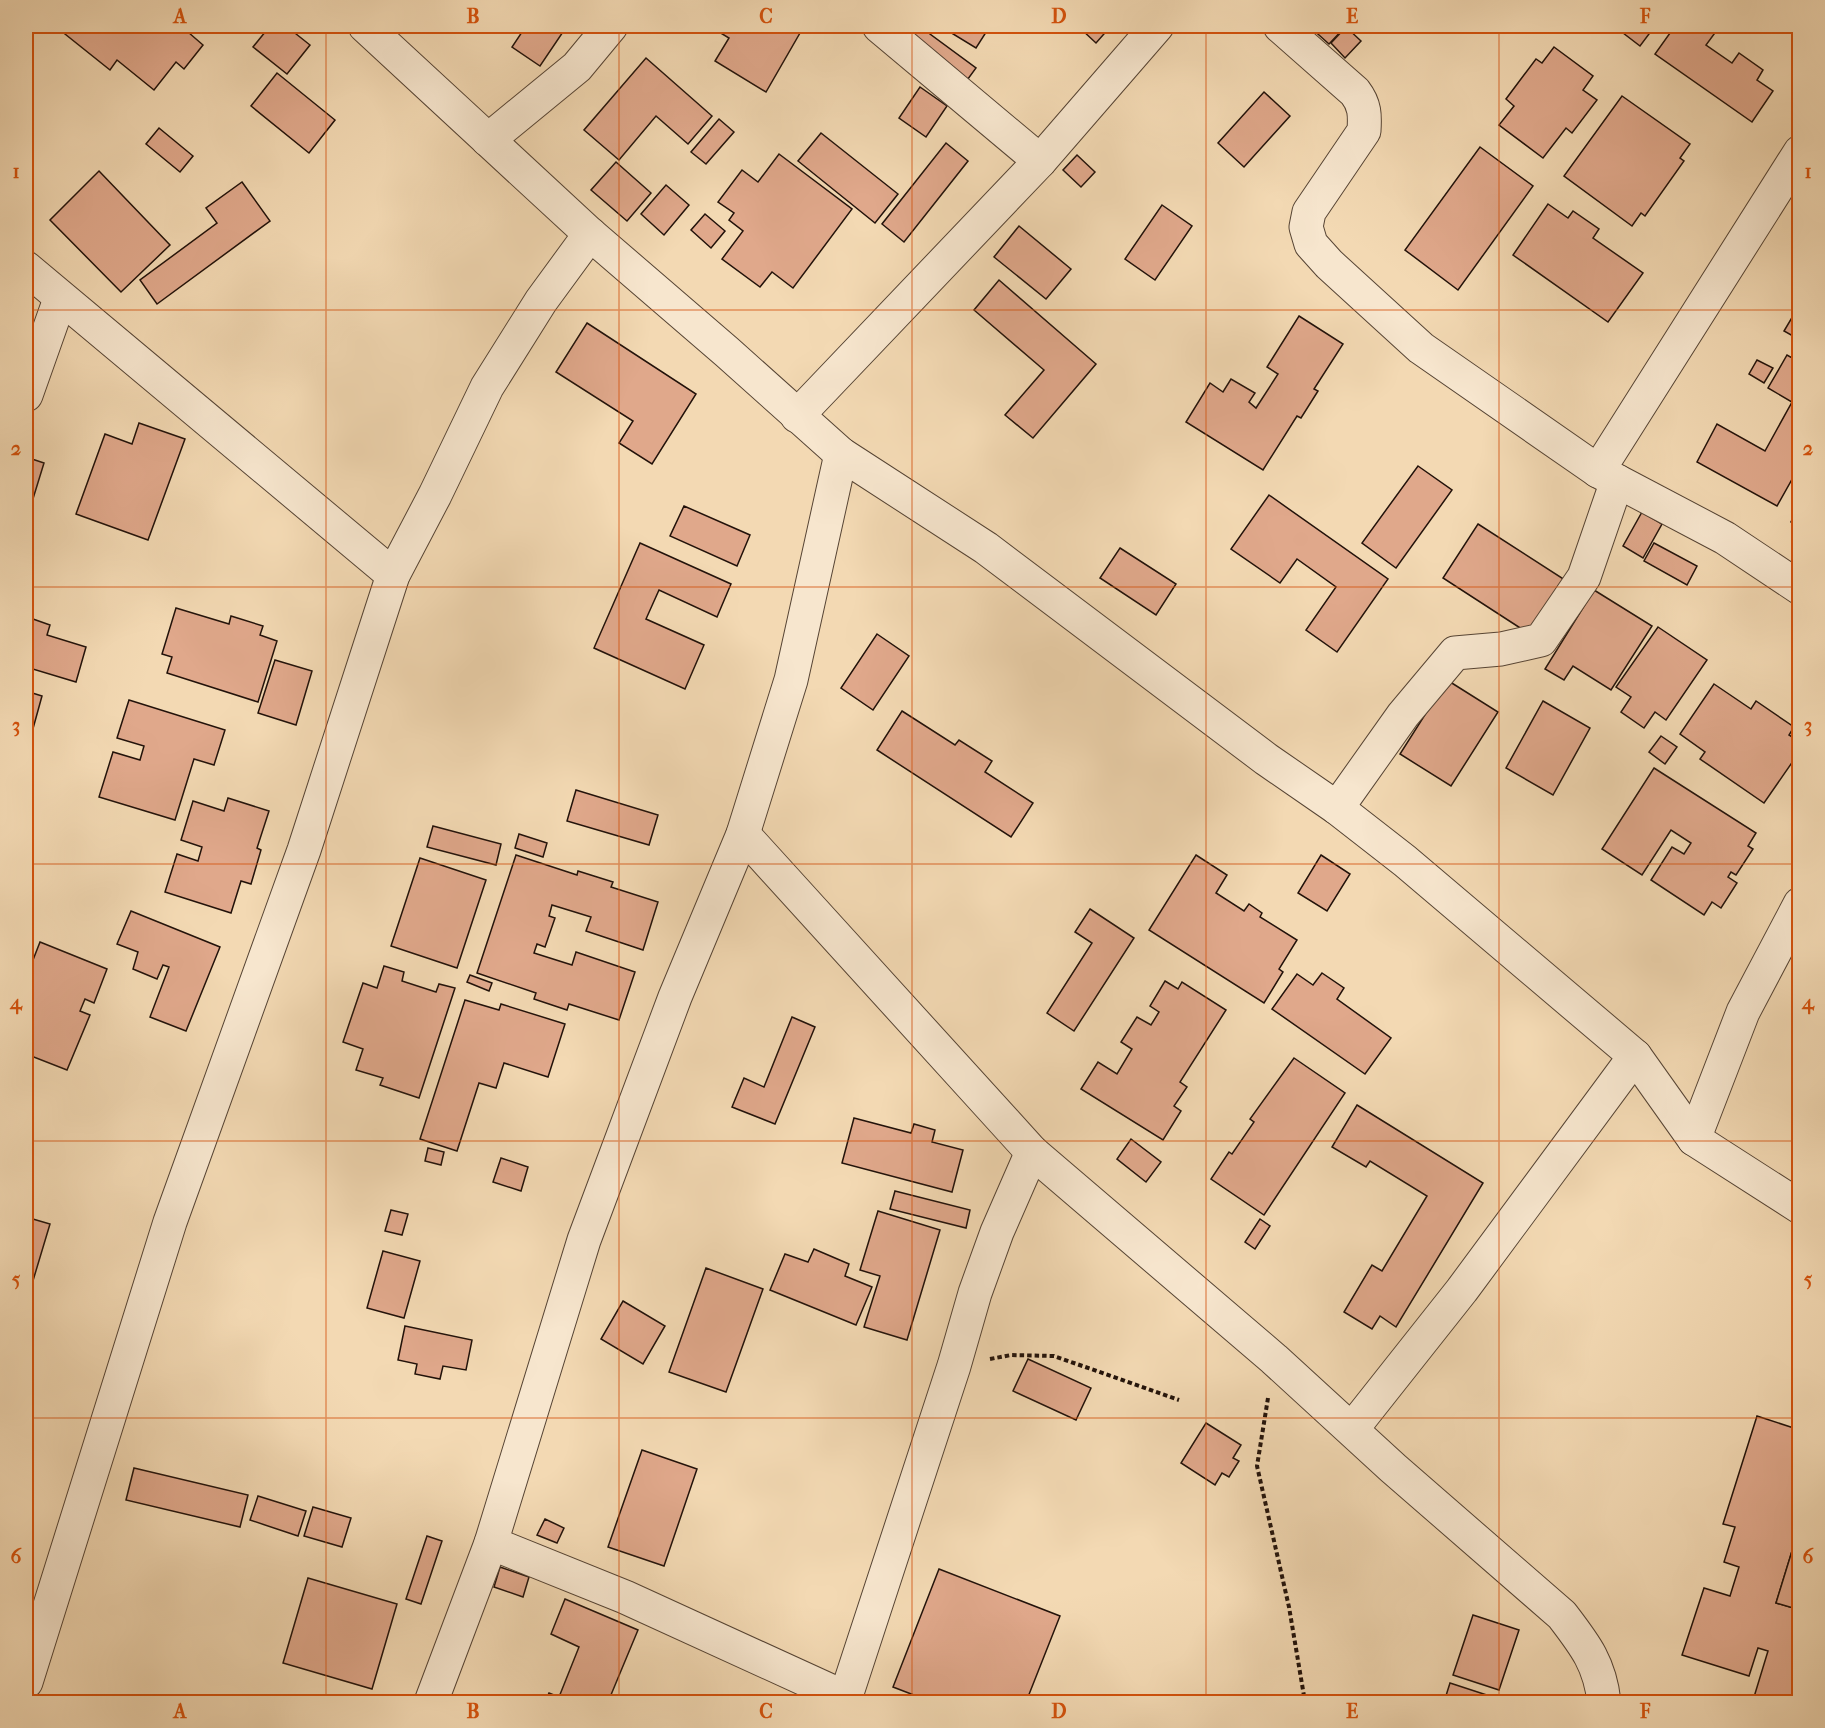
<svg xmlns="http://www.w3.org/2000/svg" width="1825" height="1728" viewBox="0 0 1825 1728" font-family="'IM FELL French Canon',serif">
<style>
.building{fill:#e0a88b;stroke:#22120a;stroke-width:1.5}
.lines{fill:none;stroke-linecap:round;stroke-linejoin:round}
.minor-casing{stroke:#564434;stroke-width:35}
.path{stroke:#22120a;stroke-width:4;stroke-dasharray:4.5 3;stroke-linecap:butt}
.minor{stroke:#f7e6ce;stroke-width:33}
.grid{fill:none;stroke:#d4520c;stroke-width:1.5;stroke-opacity:0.55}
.neatline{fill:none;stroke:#d4520c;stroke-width:2}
.grid-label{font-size:20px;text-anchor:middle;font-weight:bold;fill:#d4520c}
</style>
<rect width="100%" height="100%" fill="#f3d9b3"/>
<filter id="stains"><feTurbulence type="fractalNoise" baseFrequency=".00333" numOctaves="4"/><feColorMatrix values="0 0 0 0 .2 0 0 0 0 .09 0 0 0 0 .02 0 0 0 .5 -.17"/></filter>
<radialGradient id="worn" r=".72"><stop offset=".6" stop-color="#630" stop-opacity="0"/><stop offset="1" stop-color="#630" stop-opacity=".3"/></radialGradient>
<g class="building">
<polygon points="55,26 181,26 203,45 184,69 176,62 154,90 117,60 110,70"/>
<polygon points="270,26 286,26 310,45 287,74 253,47"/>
<polygon points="526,26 567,26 540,66 512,47"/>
<polygon points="723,26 804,26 766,92 715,61 729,38 719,32"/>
<polygon points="907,26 919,26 976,68 965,83 900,35"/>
<polygon points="940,26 990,26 976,48"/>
<polygon points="1084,26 1111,26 1096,43 1081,29"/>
<polygon points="1309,26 1346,26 1329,44"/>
<polygon points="1614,26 1655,26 1640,46"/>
<polygon points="1675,26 1720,26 1706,45 1732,63 1739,53 1763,70 1757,80 1773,91 1752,122 1655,54"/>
<polygon points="1346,27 1361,41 1345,58 1331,43"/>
<polygon points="1554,47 1593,76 1583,90 1597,100 1572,133 1566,128 1543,158 1499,125 1514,106 1506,99 1536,59 1542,63"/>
<polygon points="646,58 712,116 688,144 656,116 619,160 584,130"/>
<polygon points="277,73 335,120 309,153 251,106"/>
<polygon points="920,87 947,106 926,137 899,118"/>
<polygon points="1264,92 1290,116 1244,167 1218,143"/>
<polygon points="1622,96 1690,144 1680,158 1684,161 1645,216 1641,213 1632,226 1564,176"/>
<polygon points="719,119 734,132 706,164 691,152"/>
<polygon points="159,128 193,156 180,172 146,144"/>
<polygon points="821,133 898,194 875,223 798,161"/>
<polygon points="946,143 968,161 904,242 882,224"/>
<polygon points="1480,147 1533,186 1458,290 1405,250"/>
<polygon points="779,154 852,209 793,288 772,272 760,287 722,259 743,231 729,220 734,213 718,202 742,170 758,182"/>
<polygon points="1077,155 1095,172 1081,187 1063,170"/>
<polygon points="616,162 651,193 627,221 591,190"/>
<polygon points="99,171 170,245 121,292 50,220"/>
<polygon points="242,182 270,221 157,304 140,280 217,223 206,208"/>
<polygon points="666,185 689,205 664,235 641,214"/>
<polygon points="1548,204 1568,218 1573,211 1599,229 1593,238 1643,273 1608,322 1513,255"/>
<polygon points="1162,205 1192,226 1155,280 1125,259"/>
<polygon points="705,214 725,231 711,248 691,230"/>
<polygon points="1019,226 1071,269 1046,299 994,257"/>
<polygon points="999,280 1096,364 1033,438 1005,415 1044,370 974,310"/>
<polygon points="1800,304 1800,340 1784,331"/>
<polygon points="1299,316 1343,344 1314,389 1318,391 1301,418 1297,416 1263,470 1186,422 1210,383 1223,392 1231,379 1255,393 1249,402 1256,408 1278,374 1267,367"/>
<polygon points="587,323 696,394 652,464 619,443 633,421 556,372"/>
<polygon points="1800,349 1800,465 1777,506 1697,462 1717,424 1765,451 1792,402 1768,388 1787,355 1794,359"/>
<polygon points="1757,360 1773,368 1764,383 1749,374"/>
<polygon points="139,423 185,439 148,540 76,514 105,434 132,444"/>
<polygon points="26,457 44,463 28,515 26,514"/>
<polygon points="1418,466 1452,490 1396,568 1362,543"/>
<polygon points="1269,495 1388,579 1337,652 1306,630 1336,587 1297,559 1280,583 1231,549"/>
<polygon points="1800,505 1800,526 1791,522"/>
<polygon points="684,506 750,535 737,566 670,536"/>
<polygon points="1642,512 1662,524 1643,558 1623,546"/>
<polygon points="1478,524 1565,580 1531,635 1443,578"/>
<polygon points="640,543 731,584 717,617 659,590 646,619 704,645 685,689 594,648"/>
<polygon points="1654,543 1697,566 1687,585 1644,561"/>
<polygon points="1120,548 1176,584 1156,615 1100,578"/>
<polygon points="1594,590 1652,626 1611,690 1573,666 1564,680 1545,669"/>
<polygon points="176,608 229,624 231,616 263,626 260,635 277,641 258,702 167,673 172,657 162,654"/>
<polygon points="33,619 50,625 47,635 86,647 76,682 26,667 26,628 29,629"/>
<polygon points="1658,627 1707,660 1666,720 1655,712 1644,728 1621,712 1631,697 1616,687"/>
<polygon points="877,634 909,656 873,710 841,688"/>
<polygon points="275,660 312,671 296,725 258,713"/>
<polygon points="1447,680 1498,712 1451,786 1400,754"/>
<polygon points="1714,684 1751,709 1756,701 1794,727 1789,735 1800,742 1800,751 1764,803 1700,759 1705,752 1680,734"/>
<polygon points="26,691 42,696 26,754"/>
<polygon points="129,700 225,730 214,765 194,759 175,820 99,797 113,752 140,760 144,746 117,738"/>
<polygon points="1543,701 1590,728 1553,795 1506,768"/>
<polygon points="902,711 955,745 959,740 992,761 985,772 1033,803 1011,837 877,750"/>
<polygon points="1661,736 1677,747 1665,764 1649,752"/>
<polygon points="1654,768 1756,833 1748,846 1753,849 1736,875 1731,872 1728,877 1737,883 1721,908 1712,902 1704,915 1651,880 1672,847 1684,854 1691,843 1671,830 1642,875 1602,849"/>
<polygon points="576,790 658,815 649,845 567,821"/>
<polygon points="228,798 269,811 257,848 261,850 251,884 241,881 231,913 165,892 177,854 198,861 202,847 181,840 193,801 224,811"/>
<polygon points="433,826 501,844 496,865 427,847"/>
<polygon points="519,834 547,843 543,857 515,848"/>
<polygon points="516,855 577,875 578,871 613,882 611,887 658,902 643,950 586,931 591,917 552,905 549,916 555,918 545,947 537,944 534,953 572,965 576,952 635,972 619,1020 569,1004 567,1010 534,999 536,993 477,973"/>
<polygon points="1196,855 1227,875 1216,893 1244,911 1249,904 1262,913 1260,917 1297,940 1279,969 1283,972 1264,1003 1149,930"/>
<polygon points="1321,855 1350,874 1327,911 1298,893"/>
<polygon points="420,858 486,880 457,968 391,946"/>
<polygon points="1090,909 1134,938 1074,1031 1047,1013 1092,943 1075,932"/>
<polygon points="131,911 220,947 186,1031 150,1017 169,967 163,965 157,979 133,969 138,952 117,944"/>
<polygon points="40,942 107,969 94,1003 85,999 80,1011 90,1015 67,1070 26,1054 26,978"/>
<polygon points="384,966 404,972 402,981 436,992 439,984 455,988 419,1098 380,1085 383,1078 356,1070 363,1049 343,1042 363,983 377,988"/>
<polygon points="1322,973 1344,988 1337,999 1391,1038 1365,1074 1272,1009 1297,974 1313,985"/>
<polygon points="470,975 492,983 489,991 467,982"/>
<polygon points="1165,981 1178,989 1182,982 1226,1010 1180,1082 1187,1087 1174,1106 1181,1111 1163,1140 1081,1089 1098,1062 1117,1074 1132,1049 1121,1042 1137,1017 1151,1025 1159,1012 1150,1006"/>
<polygon points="465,1000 499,1010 501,1004 565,1024 548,1077 504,1063 496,1088 479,1083 457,1151 420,1139"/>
<polygon points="792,1017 815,1027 775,1124 732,1107 744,1078 764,1087"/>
<polygon points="1294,1058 1345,1093 1264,1215 1211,1179 1229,1152 1232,1154 1254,1122 1250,1119"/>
<polygon points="1357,1105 1483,1183 1396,1327 1380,1316 1372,1329 1344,1312 1372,1265 1382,1271 1427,1196 1370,1161 1366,1167 1332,1147"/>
<polygon points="854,1118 911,1133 914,1124 935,1130 932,1142 963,1150 952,1192 842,1163"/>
<polygon points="1131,1139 1161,1162 1146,1182 1117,1159"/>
<polygon points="428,1148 444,1152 441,1165 425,1161"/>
<polygon points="501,1158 528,1167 521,1191 493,1182"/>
<polygon points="895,1191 970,1210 966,1228 890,1209"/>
<polygon points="391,1210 408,1214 402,1235 385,1231"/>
<polygon points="878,1211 940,1230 907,1340 864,1327 880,1276 860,1270"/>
<polygon points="26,1217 50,1224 26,1304"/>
<polygon points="1260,1219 1270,1226 1255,1249 1245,1242"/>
<polygon points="814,1249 849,1264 845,1276 872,1287 856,1325 770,1290 785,1254 808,1262"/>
<polygon points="383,1251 420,1261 404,1318 367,1308"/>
<polygon points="706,1268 763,1289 726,1392 669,1372"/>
<polygon points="623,1301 665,1326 643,1364 601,1339"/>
<polygon points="405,1326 472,1340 466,1370 443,1366 440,1379 415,1374 417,1364 398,1360"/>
<polygon points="1028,1359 1091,1388 1076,1420 1013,1391"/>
<polygon points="1757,1416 1800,1430 1800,1525 1776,1603 1800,1610 1800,1702 1770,1702 1754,1697 1768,1651 1758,1648 1749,1676 1682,1655 1704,1588 1730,1596 1739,1567 1724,1562 1735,1527 1723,1524"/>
<polygon points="1206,1423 1241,1445 1233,1458 1239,1461 1229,1477 1222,1473 1215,1485 1181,1463"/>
<polygon points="642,1450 697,1469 664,1566 608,1547"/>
<polygon points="134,1468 248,1495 240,1527 126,1500"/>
<polygon points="258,1496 306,1511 298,1536 250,1520"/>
<polygon points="313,1507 351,1518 342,1547 304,1536"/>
<polygon points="545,1519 564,1528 557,1543 537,1535"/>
<polygon points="1800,1525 1800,1610 1776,1603"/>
<polygon points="427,1536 442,1541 421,1604 406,1599"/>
<polygon points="500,1567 529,1577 523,1597 494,1587"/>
<polygon points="939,1569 1060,1616 1026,1702 932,1702 893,1687"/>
<polygon points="308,1578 397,1604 372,1689 283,1663"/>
<polygon points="565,1599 638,1630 608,1702 545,1702 549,1693 559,1697 579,1647 551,1634"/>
<polygon points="1473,1615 1519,1630 1499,1690 1453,1675"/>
<polygon points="1450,1683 1496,1698 1495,1702 1444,1702"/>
</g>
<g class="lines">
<g class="minor-casing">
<g id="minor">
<polyline points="365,26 590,234 727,352 841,454 986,548 1266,759 1337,808 1405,861 1635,1056 1694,1139 1800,1207"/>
<polyline points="879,26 1040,161"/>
<path d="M1280,26l75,66c10,13 10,23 9,39l-55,81 -3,15 5,17 18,20 92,84 177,123 127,67 75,50"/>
<polyline points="488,140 577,67 611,26"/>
<polyline points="26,268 393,575"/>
<polyline points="26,395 60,299"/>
<polyline points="797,416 1040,161 1157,26"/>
<polyline points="1598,471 1800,152"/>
<polyline points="1337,808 1403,715 1455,653 1501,649 1541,640 1584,577 1617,481"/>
<path d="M743,834l289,318 242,207 119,109 169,147c23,30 38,49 42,87"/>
<polyline points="1694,1139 1743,1012 1800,904"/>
<polyline points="1352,1429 1462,1290 1635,1056"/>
<polyline points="491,1543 625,1597 846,1698"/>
<polyline points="26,1682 170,1222 304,850 393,575 435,495 487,387 541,301 590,234"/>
<polyline points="431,1702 491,1543 584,1240 675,997 743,834 791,680 841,454"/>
<polyline points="844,1702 954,1366 975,1293 997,1232 1032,1152"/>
</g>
</g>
<g class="path">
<polyline points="990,1359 1011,1355 1054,1356 1179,1400"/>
<polyline points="1268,1398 1257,1466 1289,1607 1305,1702"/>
</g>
<use href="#minor" class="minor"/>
</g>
<path class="grid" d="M326,26v1676M619,26v1676M912,26v1676M1206,26v1676M1499,26v1676M26,310h1774M26,587h1774M26,864h1774M26,1141h1774M26,1418h1774"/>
<rect width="1825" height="1728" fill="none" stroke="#f3d9b3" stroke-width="66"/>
<rect x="33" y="33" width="1759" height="1662" class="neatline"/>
<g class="grid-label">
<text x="180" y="23">A</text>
<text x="473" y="23">B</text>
<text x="766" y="23">C</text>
<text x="1059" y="23">D</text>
<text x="1352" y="23">E</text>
<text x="1645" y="23">F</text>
<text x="16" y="178">1</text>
<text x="1808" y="178">1</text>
<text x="16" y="455">2</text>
<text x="1808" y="455">2</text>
<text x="16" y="732">3</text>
<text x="1808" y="732">3</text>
<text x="16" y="1009">4</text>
<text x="1808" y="1009">4</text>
<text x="16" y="1286">5</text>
<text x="1808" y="1286">5</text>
<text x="16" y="1563">6</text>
<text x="1808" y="1563">6</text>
<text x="180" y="1718">A</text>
<text x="473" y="1718">B</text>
<text x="766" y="1718">C</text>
<text x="1059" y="1718">D</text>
<text x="1352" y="1718">E</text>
<text x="1645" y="1718">F</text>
</g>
<rect width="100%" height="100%" filter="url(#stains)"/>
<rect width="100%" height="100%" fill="url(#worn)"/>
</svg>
